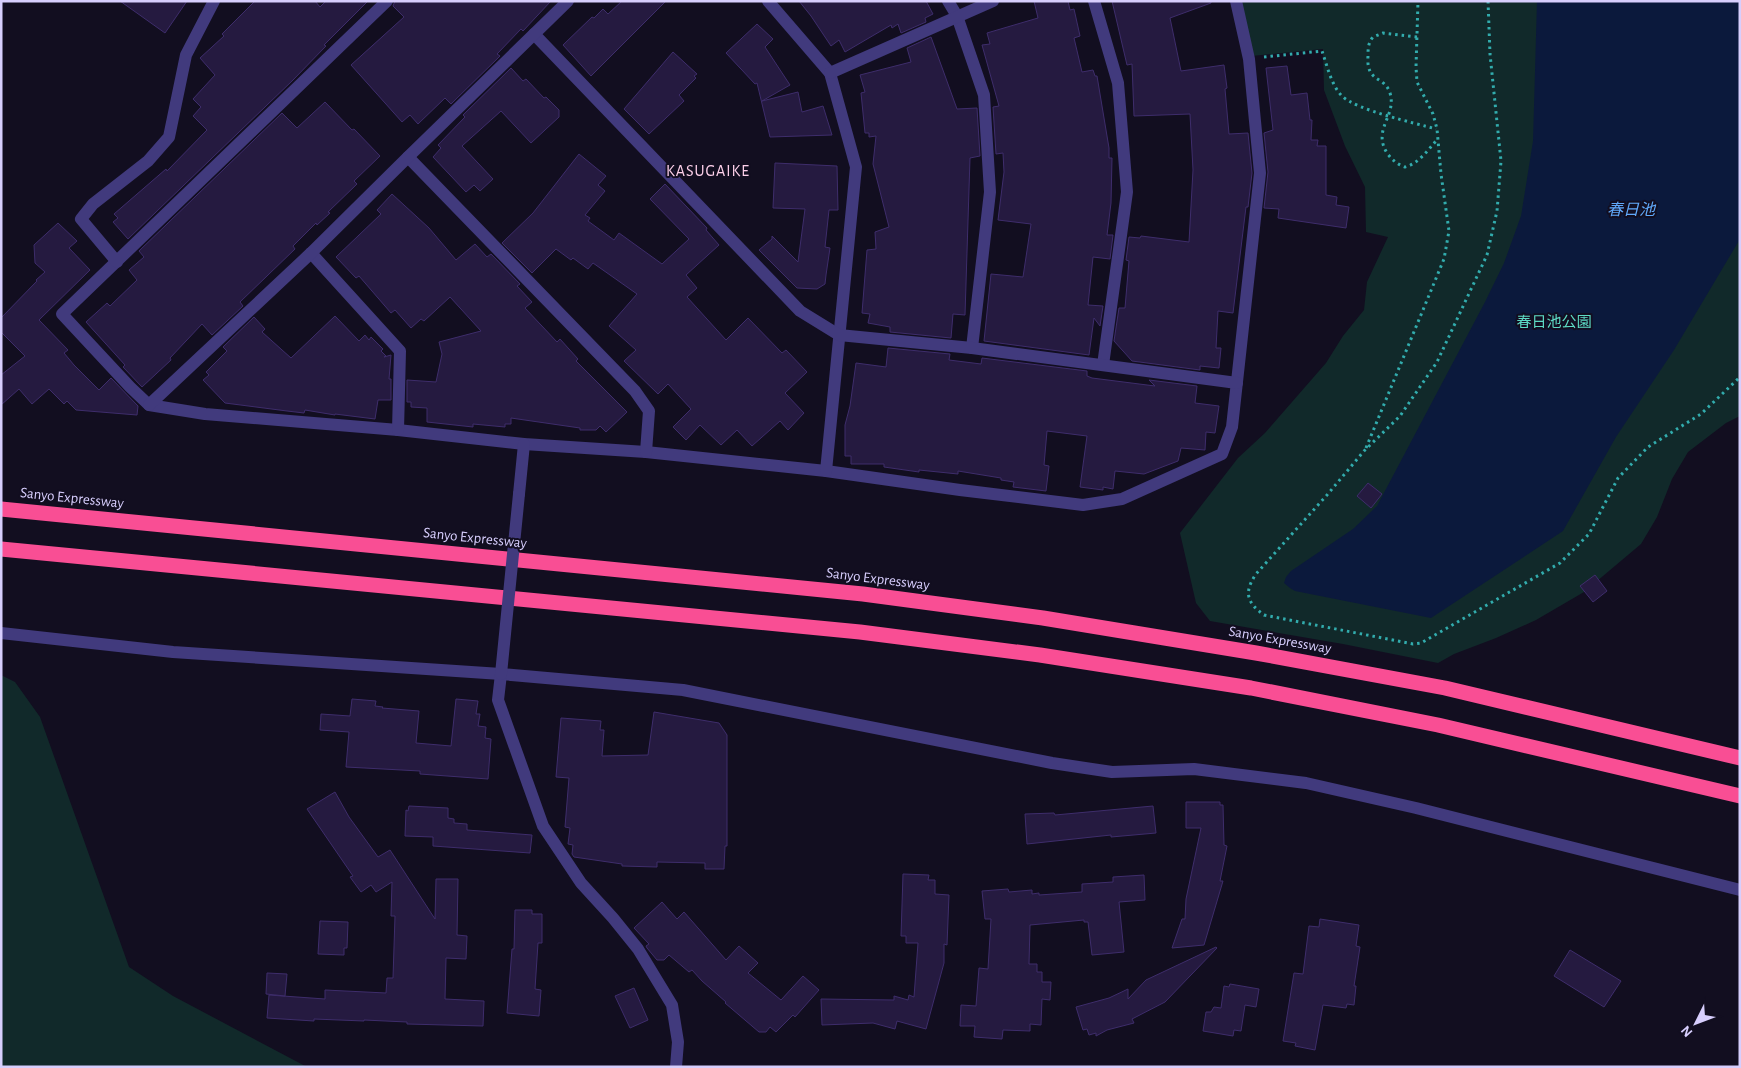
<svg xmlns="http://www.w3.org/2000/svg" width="1741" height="1068" viewBox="0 0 1741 1068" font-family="'Alegreya Sans','Noto Sans JP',sans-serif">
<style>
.green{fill:#11292a}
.water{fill:#0b193c}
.building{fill:#251a40;stroke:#3e2d6b}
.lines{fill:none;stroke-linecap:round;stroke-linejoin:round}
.path{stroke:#32acad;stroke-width:3;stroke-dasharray:2.5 4;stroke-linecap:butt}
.minor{stroke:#413a7d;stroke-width:12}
.highway{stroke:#f94e94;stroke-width:15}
.minor-bridge{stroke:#413a7d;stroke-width:12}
.labels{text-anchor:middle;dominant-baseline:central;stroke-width:4;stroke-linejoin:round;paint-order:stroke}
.park-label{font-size:15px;fill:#5ddac4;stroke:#120e20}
.street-label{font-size:15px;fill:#d7cefd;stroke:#120e20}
.neighbourhood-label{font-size:16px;letter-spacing:1px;fill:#fdd0ea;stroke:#120e20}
.water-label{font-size:16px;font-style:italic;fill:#60a8f9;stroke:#120e20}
</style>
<rect width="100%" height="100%" fill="#120e20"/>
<g class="green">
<polygon points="1240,1 1740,1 1740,416 1726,423 1688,452 1672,479 1657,517 1641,544 1584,592 1536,620 1496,638 1454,654 1438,663 1343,644 1210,621 1196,603 1180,533 1238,458 1265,433 1326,363 1343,336 1364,310 1367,282 1388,237 1366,232 1365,187 1345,146 1324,90 1323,49 1251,56"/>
<polygon points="1,675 15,682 40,717 129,967 173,996 307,1067 1,1067"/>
</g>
<polygon class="water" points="1537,1 1740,1 1740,239 1674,350 1616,437 1563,531 1431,618 1295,591 1290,588 1284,583 1286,577 1291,571 1353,529 1377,506 1485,302 1504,263 1521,216 1533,141"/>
<g class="building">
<polygon points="120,1 187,1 165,33"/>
<polygon points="255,1 315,1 320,7 326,1 368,1 324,45 326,46 293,80 128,239 113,222 118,218 114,214 166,169 167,171 207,130 193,116 201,107 193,99 215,75 200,58 224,36 222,34"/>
<polygon points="395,1 551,1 523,31 521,29 497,54 500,56 451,104 445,98 418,124 410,115 402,122 351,65 404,17 393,6"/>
<polygon points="622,1 666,1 591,76 563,45 592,17 594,18 603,9 608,14"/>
<polygon points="799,1 926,1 933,14 925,18 926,22 901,33 898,24 892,28 891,25 845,52 839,40 831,46 811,16"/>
<polygon points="1034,1 1068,1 1070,10 1074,9 1080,36 1074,38 1082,72 1093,70 1095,76 1097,76 1109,148 1109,158 1112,158 1111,203 1107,235 1113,235 1110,259 1093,257 1088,305 1103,306 1100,326 1094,318 1089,355 984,341 991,274 1023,277 1031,224 998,220 1004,172 1003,153 996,154 993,107 999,106 982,45 990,44 987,33 1038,18"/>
<polygon points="1112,1 1211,1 1211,3 1170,18 1181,71 1224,65 1227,88 1225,89 1229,134 1248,133 1252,173 1248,207 1246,207 1233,313 1218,311 1216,348 1221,348 1219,368 1200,366 1200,370 1132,361 1114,341 1119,308 1125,308 1129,261 1126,260 1129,237 1140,238 1141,236 1189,242 1193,170 1190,114 1134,116 1132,64 1127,65"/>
<polygon points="757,24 773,39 765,47 790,85 762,101 798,92 802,112 823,106 832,135 770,137 757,83 755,84 726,53"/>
<polygon points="931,37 957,109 977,108 980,156 970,158 965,315 953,314 951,338 890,332 890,327 868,323 870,314 862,313 867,250 876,249 875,232 889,227 873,164 876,136 869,137 869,133 865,133 861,93 865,92 860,75 911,62 907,48"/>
<polygon points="673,52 697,74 694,76 696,78 679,95 684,101 649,134 624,109"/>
<polygon points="1287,66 1291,95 1307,93 1310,120 1312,120 1311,140 1318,140 1317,146 1326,146 1326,195 1337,197 1336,205 1349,207 1346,228 1278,218 1279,209 1264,208 1268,172 1264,133 1273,130 1266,68"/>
<polygon points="511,68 523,81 526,79 544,98 546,97 559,110 559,117 531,143 501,111 462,146 493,179 480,191 474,185 466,192 433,157 441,148 438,145 465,117 463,115"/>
<polygon points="325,102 352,130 354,129 380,156 354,181 357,184 328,212 330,213 317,225 316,223 293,246 295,249 240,302 243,306 212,335 202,324 170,358 171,360 142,387 123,367 125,365 86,322 107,303 110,306 137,280 129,270 144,257 139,251 282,113 297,128"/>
<polygon points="579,154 606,176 598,185 605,191 585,215 590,218 588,221 614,240 619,233 662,264 689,239 650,199 665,184 707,228 706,230 719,245 686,275 697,288 687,297 726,340 748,318 782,353 786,350 807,372 785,393 804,413 788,430 780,421 752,446 737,430 721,445 700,425 686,440 673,427 691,409 668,384 658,394 624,361 636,350 609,326 637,294 593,263 588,269 573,258 571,260 556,249 532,273 502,243 533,213"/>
<polygon points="775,163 837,166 838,210 829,210 825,247 830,248 826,275 825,284 817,289 797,288 759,250 772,239 772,236 798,262 805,209 773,208"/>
<polygon points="392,194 429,228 456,260 475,244 487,257 491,254 520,284 517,286 532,302 525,308 557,342 560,339 578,359 576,361 627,412 606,432 600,426 596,430 580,430 580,428 511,418 511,424 505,424 505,427 473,424 473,427 427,422 427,408 411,407 411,402 407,402 407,380 436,382 442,354 439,342 481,331 450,297 424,321 421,319 411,328 395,310 391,313 359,276 356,278 336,257 381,214 377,210"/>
<polygon points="58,223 77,241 69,248 90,270 39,320 68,350 64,353 74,365 99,390 111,378 138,406 137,415 76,410 67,401 64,404 49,389 32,404 19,389 1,405 1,375 25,356 1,332 1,318 37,281 36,280 45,272 35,263 34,245"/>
<polygon points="335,316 359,341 365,335 369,340 371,337 383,349 381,351 386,356 384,357 391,355 389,379 391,379 391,400 378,400 375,419 335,414 335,415 305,410 304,413 287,411 225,403 203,380 209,375 206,372 227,351 223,347 254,317 265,329 262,332 291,358"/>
<polygon points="888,348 950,354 949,360 981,364 982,358 1087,371 1087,376 1092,378 1155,386 1149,380 1197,386 1195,403 1219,406 1215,433 1206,432 1205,450 1181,448 1178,461 1144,474 1115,471 1113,489 1103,487 1103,490 1080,487 1087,436 1047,431 1044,465 1049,466 1046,491 1013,487 1014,482 1001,480 1001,478 958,471 958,474 919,470 919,472 884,467 884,464 851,464 851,456 845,456 845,425 850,406 856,363 886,367"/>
<polygon points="1368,483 1382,494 1371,508 1357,496"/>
<polygon points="1595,575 1607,591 1593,602 1580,586"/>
<polygon points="352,699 376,701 375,706 383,707 382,708 419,711 416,743 451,746 456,699 478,701 476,714 480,714 478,726 486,727 485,738 491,739 488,779 420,774 420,771 346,767 349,732 320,730 321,714 350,716"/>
<polygon points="654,712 719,723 727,735 727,846 725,846 724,869 705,869 705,863 657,862 657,867 622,866 622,864 574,857 572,854 573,845 568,844 570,828 565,827 569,778 556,777 561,718 601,721 600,730 604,730 602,756 648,755"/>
<polygon points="335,792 349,817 378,857 390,850 435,919 436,879 458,879 457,935 467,936 466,959 446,958 445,999 484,1001 483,1026 407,1024 407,1022 364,1020 364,1021 314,1019 314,1021 267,1018 269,995 325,999 325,990 386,993 387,978 393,978 395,916 391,916 392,882 376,892 371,885 361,892 350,877 353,876 307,809"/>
<polygon points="1186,802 1220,802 1220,805 1223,805 1224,845 1227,846 1220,881 1223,881 1204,945 1172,948 1182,919 1185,919 1186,899 1201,828 1186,828"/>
<polygon points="409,806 448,808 448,818 454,819 454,823 467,824 467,830 532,835 530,853 433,846 433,837 405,836 406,810 408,811"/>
<polygon points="1153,806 1156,833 1111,837 1111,835 1027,844 1025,814 1054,813 1055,815"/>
<polygon points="903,874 929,875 928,880 935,880 935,894 949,895 947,945 944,944 944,963 926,1029 897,1021 895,1029 873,1023 822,1025 821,999 894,1000 894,996 908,1000 909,995 914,997 918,943 906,943 906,936 901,936"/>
<polygon points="1144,875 1145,900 1119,902 1124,952 1092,955 1088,922 1084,922 1084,920 1030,925 1029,964 1037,964 1037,972 1042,972 1042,982 1051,982 1050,1000 1042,999 1041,1025 1030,1024 1030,1031 1003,1030 1002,1039 974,1037 975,1026 960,1026 961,1005 976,1006 979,968 988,969 991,919 985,919 982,891 1008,889 1009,892 1032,890 1032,894 1039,893 1039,895 1082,892 1082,884 1113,882 1113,877"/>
<polygon points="662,902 677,919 684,912 726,960 739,946 758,963 748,973 781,1000 803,976 819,990 795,1017 793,1015 776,1032 770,1027 766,1032 759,1032 725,1003 726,1002 702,981 692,970 689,972 669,955 664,960 657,960 647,948 646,946 649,944 634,928"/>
<polygon points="515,910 532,910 532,914 542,914 542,943 538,943 535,989 541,990 539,1016 507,1013 512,949 514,949"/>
<polygon points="1320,919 1359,925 1356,946 1360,947 1354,986 1356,986 1354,1005 1347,1004 1346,1008 1323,1005 1315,1050 1295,1046 1296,1043 1283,1041 1294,973 1303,974 1309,926 1319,927"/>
<polygon points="320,921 348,922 347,948 344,948 344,955 318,954"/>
<polygon points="1216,947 1217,948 1165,1002 1132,1019 1134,1023 1107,1030 1096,1036 1096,1033 1089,1035 1087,1029 1083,1030 1076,1007 1109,998 1128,989 1128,999 1146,980"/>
<polygon points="1570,950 1621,981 1604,1007 1554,976"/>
<polygon points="267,973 287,974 285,996 266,994"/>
<polygon points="1230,984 1259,989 1256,1007 1245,1005 1241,1031 1234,1030 1233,1036 1203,1031 1206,1012 1211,1012 1214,1007 1221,1008 1224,986 1229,987"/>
<polygon points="634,988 648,1020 630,1028 615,996"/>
</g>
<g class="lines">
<g class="path">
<path d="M1488,1l2,53 11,107 -4,50 -10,44 -50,107 -37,54 -36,35 -37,44 -71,79c-12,18 -10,28 8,41l149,29 8,-1 139,-80 29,-29 29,-56 30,-31 53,-33 39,-37"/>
<path d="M1417,37l-34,-4 -10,4c-5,6 -5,12 -5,19 -2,27 16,19 22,37 7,23 -18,36 -3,60 5,7 10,11 18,14 13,-3 22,-16 31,-26"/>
<path d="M1264,57l58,-6c5,14 9,34 20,45 14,14 73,27 94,33"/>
<polyline points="1366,448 1444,259 1449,231 1441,174 1437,129 1433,114 1417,82 1416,67 1418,1"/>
</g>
<g class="minor">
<polyline points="387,1 62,314 130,387 149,405 205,414 398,430 524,444 646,452 826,471 960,490 1083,505 1122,499 1222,454 1232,427 1260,173 1249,59 1236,1"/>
<polyline points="768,1 830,73 856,167 826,471"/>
<polyline points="948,1 957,16 984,95 990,192 972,348"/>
<polyline points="1094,1 1118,83 1127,192 1103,365"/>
<polyline points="534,34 800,311 839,335 972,348 1237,383"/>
<polyline points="830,73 993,1"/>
<polyline points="408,157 635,391 649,411 646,452"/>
<polyline points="311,253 400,351 398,430"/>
<polyline points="117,262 81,219 93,204 148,161 169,137 186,55 214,1"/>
<polyline points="149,405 311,253 408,157 568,1"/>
<polyline points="519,494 524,444"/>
<polyline points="1,633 173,652 501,674 683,690 1052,763 1112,772 1194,769 1306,783 1416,808 1740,890"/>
<polyline points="501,674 498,700 543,826 581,883 613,918 638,949 672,1005 678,1042 676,1067"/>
</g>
<g class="highway">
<polyline points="1,509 863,594 1043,618 1256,653 1445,688 1740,758"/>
<polyline points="1,549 860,632 1040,655 1251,688 1438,725 1740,796"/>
</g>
<polyline class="minor-bridge" points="501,674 519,494"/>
</g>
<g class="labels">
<g class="park-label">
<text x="1554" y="322">春日池公園</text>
</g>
<g class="street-label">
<text transform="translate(72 498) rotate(6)">Sanyo Expressway</text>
<text transform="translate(475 538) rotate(6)">Sanyo Expressway</text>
<text transform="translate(878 579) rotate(7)">Sanyo Expressway</text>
<text transform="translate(1280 640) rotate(10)">Sanyo Expressway</text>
</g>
<g class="neighbourhood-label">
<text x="708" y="171">KASUGAIKE</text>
</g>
<g class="water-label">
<text x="1631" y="210">春日池</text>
</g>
</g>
<rect width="1741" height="1068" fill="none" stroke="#d7cefd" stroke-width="5"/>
<g transform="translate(1696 1023) rotate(228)" stroke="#120e20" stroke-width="4" paint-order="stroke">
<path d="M0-4L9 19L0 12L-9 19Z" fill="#d7cefd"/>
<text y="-8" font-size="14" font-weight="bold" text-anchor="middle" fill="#d7cefd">N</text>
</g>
</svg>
